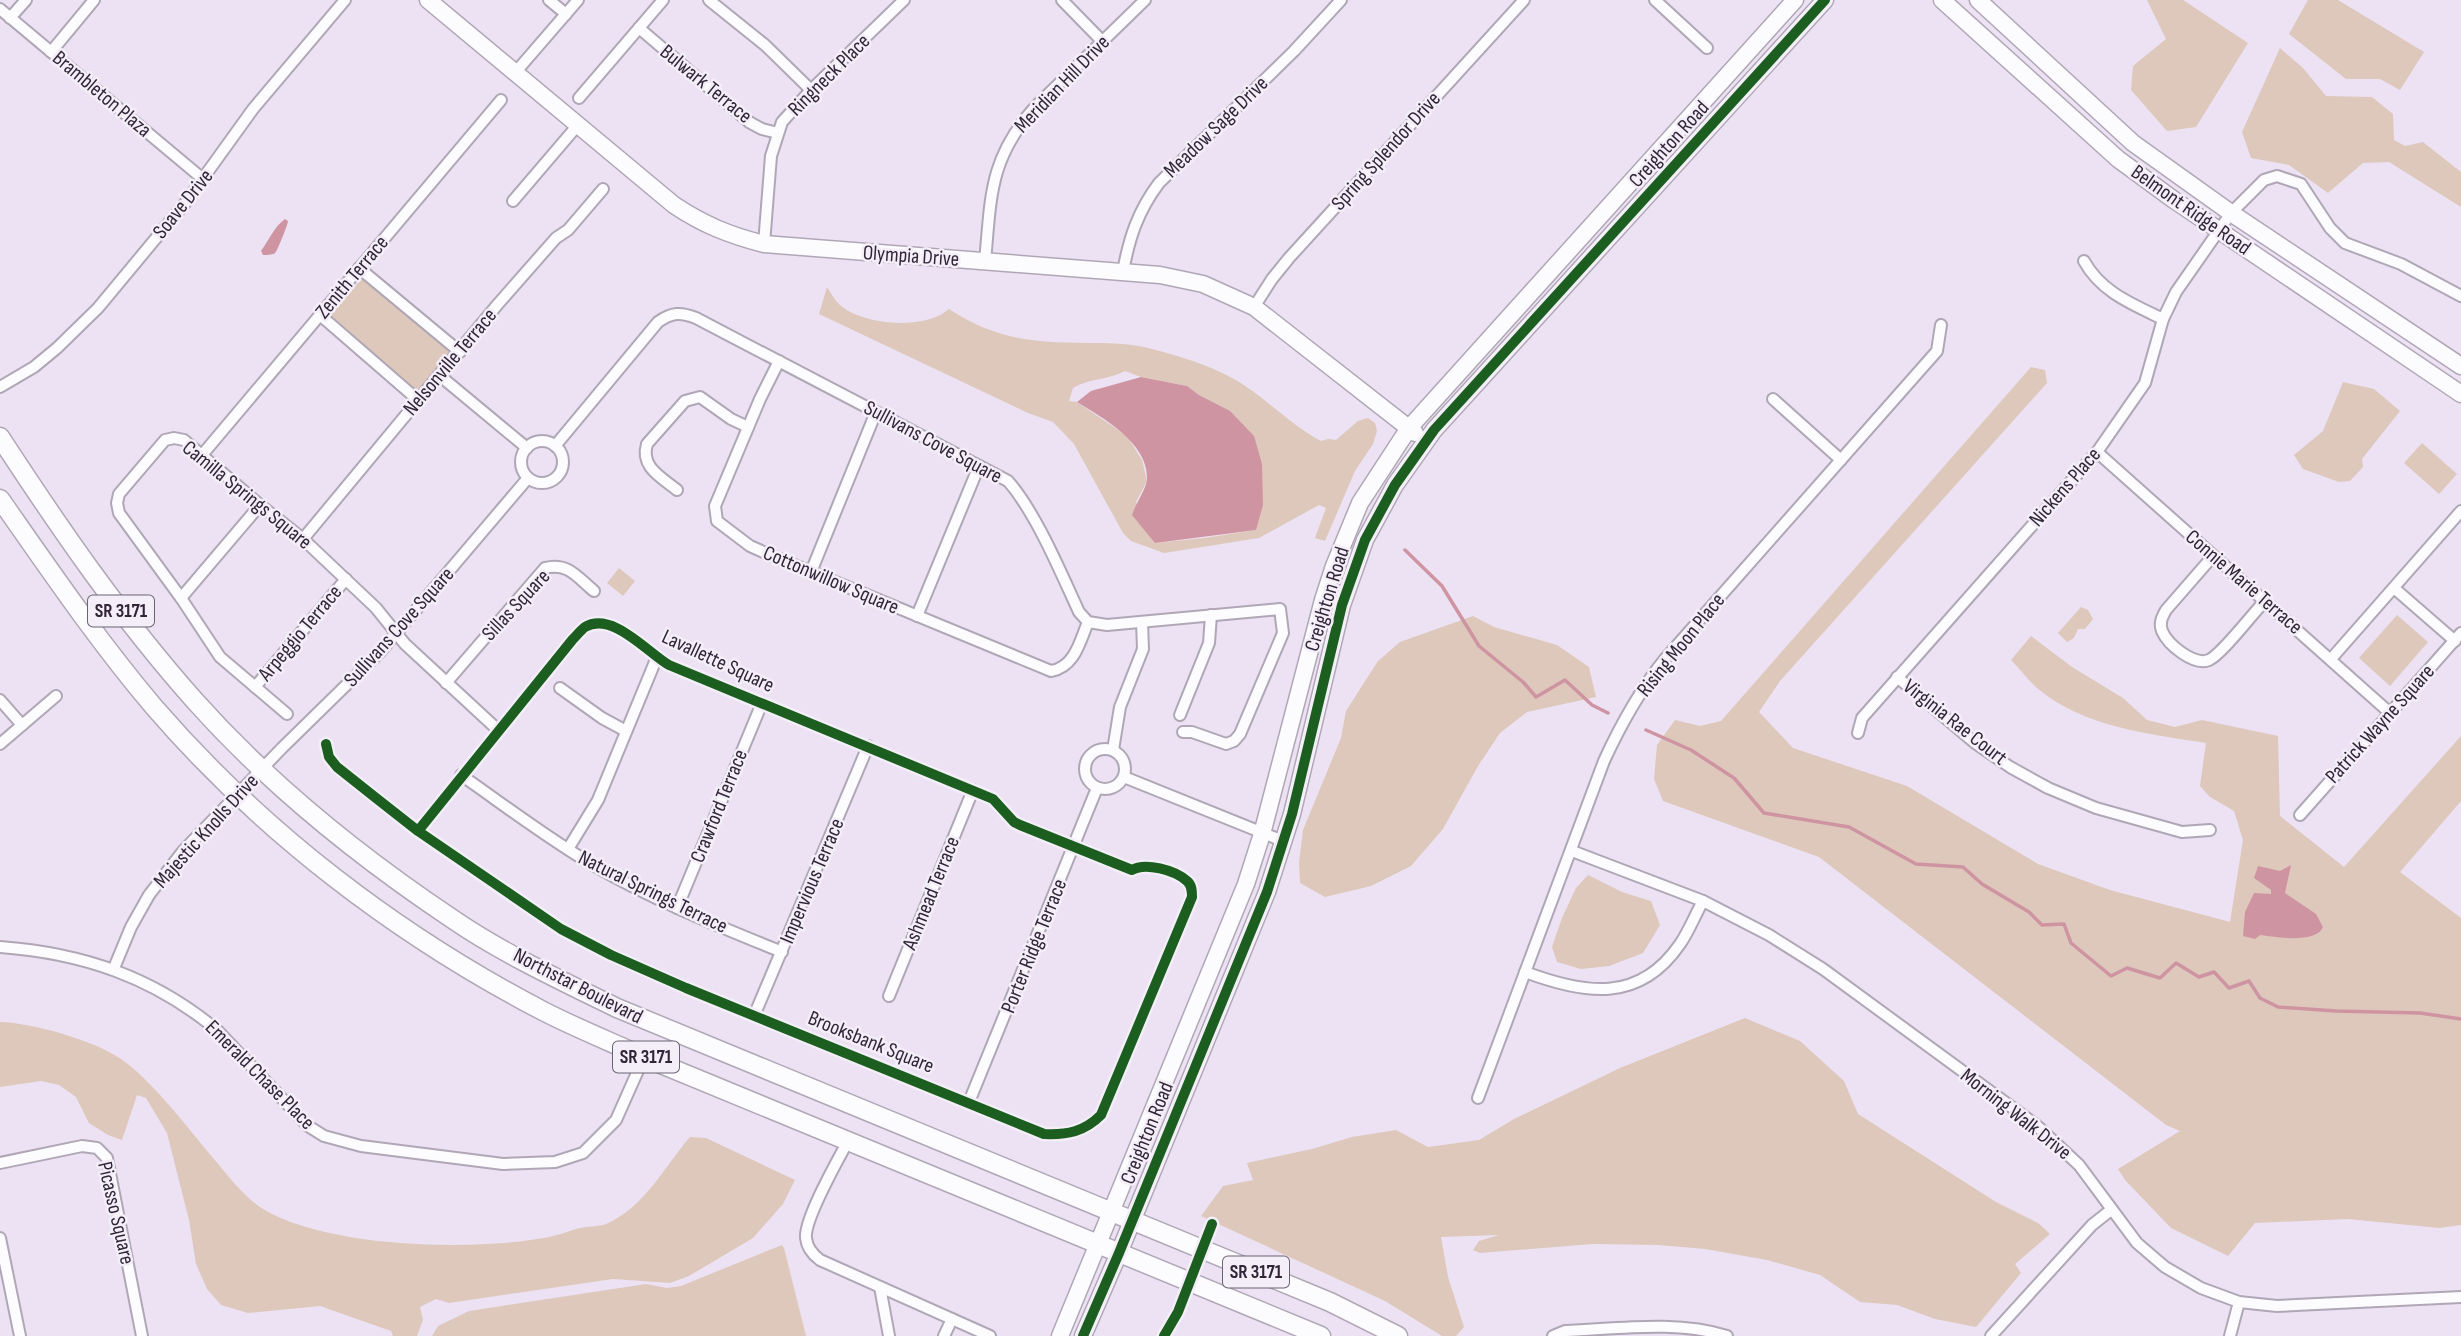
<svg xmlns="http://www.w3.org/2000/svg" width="2461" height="1336" viewBox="0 0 2461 1336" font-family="'Sofia Sans Condensed',sans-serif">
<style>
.green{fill:#ddc8bb;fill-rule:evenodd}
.water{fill:#cf94a2}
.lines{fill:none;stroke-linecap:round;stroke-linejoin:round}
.stream{stroke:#cf94a2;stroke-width:3.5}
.street-casing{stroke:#b0a7b6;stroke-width:14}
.secondary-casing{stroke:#b0a7b6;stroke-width:19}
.primary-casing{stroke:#b0a7b6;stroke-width:21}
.street{stroke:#fcfbfd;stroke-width:10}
.secondary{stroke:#fcfbfd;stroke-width:16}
.primary{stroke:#fcfbfd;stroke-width:18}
.cycleway-casing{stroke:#f4eef8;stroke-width:15}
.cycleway{stroke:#1b5e20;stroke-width:10}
.labels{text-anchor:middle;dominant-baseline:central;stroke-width:5;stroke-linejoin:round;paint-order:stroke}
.shield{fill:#f4eef8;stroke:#6b6272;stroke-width:2}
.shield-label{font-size:19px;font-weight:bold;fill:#302638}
.street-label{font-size:21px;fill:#302638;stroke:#f4eef8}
</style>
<rect width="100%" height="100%" fill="#ece2f3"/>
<g class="green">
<polygon points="2147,0 2183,0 2248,43 2196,127 2167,131 2131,90 2133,66 2166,39"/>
<polygon points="2308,0 2338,0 2424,52 2400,90 2380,79 2346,79 2289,34"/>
<polygon points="2280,48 2303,68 2326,96 2372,97 2393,114 2394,140 2405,146 2423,142 2461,172 2461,207 2389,162 2363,163 2328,193 2289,165 2251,158 2242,132"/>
<polygon points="363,277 454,354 420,394 329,316"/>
<path d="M827,287c4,6 8,14 13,18 24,21 86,25 109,4 48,31 82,33 137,34 20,0 39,0 58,4 33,8 77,21 104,41 25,17 46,39 73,53l7,-2 8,1 22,-19 10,-3 7,5 2,8 -4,13 -18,27 -30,70 -10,-3 11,-30 -7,-3 -60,33 -95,15 -33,-12 -8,-8 -49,-89 -21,-22 -25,-9 -209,-99zM1125,371l16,6 46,9 12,9 30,16 27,119 -52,8 -49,5 -19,-41 11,-21 -5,-21 -15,-24 -50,-34 -8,-1 4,-13c17,-10 35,-8 52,-17z"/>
<path d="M2031,367l14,3 2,13 -267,298 -21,31 34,36 114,38 131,78 72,26 120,32 13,-82 -9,-29 -24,-14 -10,-11 6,-43c-57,-9 -123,-16 -169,-55 -9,-8 -17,-19 -26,-28l20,-24 41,31 51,31 24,22 28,7 27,-7 76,16 2,80 64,51 117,-131v65l-61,71 61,46v307l-22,3 -91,-9 -93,4 -27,33 -57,-28 -46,-48 -7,-11 62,-38 -14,-6 -347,-268 -156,-56 -9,-22 3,-34 18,-25 25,6 21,-5z"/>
<polygon points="2343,382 2374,389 2400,411 2362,459 2363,467 2350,481 2339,482 2303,469 2294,455 2323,431"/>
<polygon points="2422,443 2457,474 2439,494 2404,463"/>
<polygon points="619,568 635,581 623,596 607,583"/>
<polygon points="2081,607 2088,610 2093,619 2085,629 2078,629 2074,638 2067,642 2058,633"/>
<polygon points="2397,615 2428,642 2390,686 2359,658"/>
<polygon points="1473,616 1494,627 1557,645 1589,667 1596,697 1527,712 1500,733 1478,766 1443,829 1411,866 1371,886 1325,897 1300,883 1299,863 1303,830 1341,738 1346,711 1378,661 1400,642"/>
<polygon points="1588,875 1622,892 1651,901 1660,925 1643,953 1609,966 1581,969 1557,962 1552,947 1562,918 1576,888"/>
<polygon points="1745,1018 1800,1041 1844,1081 1858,1114 1996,1202 2038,1223 2050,1234 2015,1264 2021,1273 1976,1327 1935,1319 1897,1305 1860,1302 1820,1275 1767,1260 1705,1249 1658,1245 1593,1244 1480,1253 1473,1250 1479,1241 1499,1235 1441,1237 1448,1277 1464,1327 1456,1336 1442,1336 1385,1301 1201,1216 1223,1186 1253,1180 1247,1163 1312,1149 1352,1137 1396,1130 1428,1147 1479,1140 1514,1119 1620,1068"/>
<path d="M0,1022c33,1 93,18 121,37 29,20 64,65 87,93 15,17 35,45 55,57 65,39 208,42 281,29 13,-2 24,-7 36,-10 8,-2 19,-1 26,-4 38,-16 59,-58 84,-87l16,1 89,42 -12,24 -30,34 -64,38 -19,7 -57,-4 -164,24 -13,-4 -16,8 3,13 -6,16h-24l-2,-5 -71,-25 -72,7 -27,-8 -14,-16 -11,-25 -7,-44 -22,-87 -21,-35 -9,-3 -15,45 -14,-5 -19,-12 -13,-26 -17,-12 -18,-4 -41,6z"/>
<polygon points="782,1245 784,1248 806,1336 432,1336 438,1326 469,1311 646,1284 667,1288 681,1286"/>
</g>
<g class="water">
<path d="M285,219l3,2c0,3 -11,31 -13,32 -2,2 -11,2 -12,2l-2,-4c8,-11 13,-24 24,-32z"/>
<path d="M1141,377l46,9 12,9 31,16 24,25 8,28 1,41 -7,25 -101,13 -23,-28c3,-10 14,-26 15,-35 2,-37 -44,-62 -70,-78l14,-11z"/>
<path d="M2291,865l-6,28 31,21 7,13c-7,17 -47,10 -63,8l-5,4 -12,-3 2,-24 9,-19 17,1v-4l-17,-12 4,-12 22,5z"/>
</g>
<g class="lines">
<g class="stream">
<polyline points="1405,550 1442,586 1479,646 1523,682 1536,697 1565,680 1592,705 1608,713"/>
<polyline points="1646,730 1691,750 1734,778 1764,813 1849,827 1916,864 1963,867 1982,884 2029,912 2042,925 2064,924 2071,943 2111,976 2127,968 2160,978 2176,963 2199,977 2214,972 2229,988 2249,981 2260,998 2278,1007 2336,1011 2420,1013 2461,1019"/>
</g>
<g class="street-casing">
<g id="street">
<polyline points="549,0 566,14"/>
<polyline points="709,0 765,45 811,90"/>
<polyline points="1062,0 1102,41"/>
<polyline points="1655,0 1707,48"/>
<polyline points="0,9 203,179"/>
<polyline points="10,18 26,0"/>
<polyline points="639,28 749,122 762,129 778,133"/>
<polyline points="51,52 94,0"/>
<polyline points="514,74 578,0"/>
<polyline points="579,98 663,0"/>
<polyline points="513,201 577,126"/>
<polyline points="764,244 771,156 782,122 811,90 904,0"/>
<path d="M2084,261c17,31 48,43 79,58"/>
<path d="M985,262c6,-66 4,-104 51,-156l109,-106"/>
<polyline points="359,268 460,352"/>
<path d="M1123,272c6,-34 15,-61 36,-89l135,-132 47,-51"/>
<polyline points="1254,307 1272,279 1289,258 1524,0"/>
<polyline points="320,315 418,400"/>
<path d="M779,361l-19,38 -45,107 2,15 33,25 20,9 281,116c24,-4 29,-30 37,-49"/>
<polyline points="439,375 527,448"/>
<polyline points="0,387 34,367 57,348 98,308 186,202 253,109 345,0"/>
<polyline points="1773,399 1841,460"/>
<circle cx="542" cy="462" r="21"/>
<path d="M555,446l103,-124c14,-10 23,-10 38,-4l312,163c28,32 53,92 71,131l9,10 19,3 173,-16 3,24 -43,101 -6,7 -8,3 -34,-12h-9"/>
<polyline points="2097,452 2390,713"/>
<polyline points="202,455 501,100"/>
<path d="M677,490c-16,-13 -37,-23 -30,-46l38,-43 15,-4 31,22 17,8"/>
<polyline points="303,539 498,304 556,238 568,230 603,189"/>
<path d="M2213,556l-47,54c-4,7 -7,13 -4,21 6,14 32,35 47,29 13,-6 44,-47 56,-59"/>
<polyline points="811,572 876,412"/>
<polyline points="2394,588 2455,641"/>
<polyline points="181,598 260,505"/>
<polyline points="917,616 979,466"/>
<polyline points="2331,659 2461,511"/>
<polyline points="1897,677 1975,743 2010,767 2048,788 2096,808 2182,832 2210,830"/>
<path d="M446,683l99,-115c23,-6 32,9 49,23"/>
<polyline points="255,687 346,579"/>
<polyline points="560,688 602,718 626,731"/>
<polyline points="0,700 22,725"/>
<polyline points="287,714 220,657 181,598 119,513 117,503 119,494 165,440 174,438 184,440 260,505 303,539 376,608 405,644 498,730"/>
<polyline points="1180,715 1209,643 1211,615"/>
<polyline points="1858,733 1862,718 2097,452 2145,383 2163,319 2176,292 2231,213 2264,180 2277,176 2301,184 2330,228 2345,243 2401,264 2461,296"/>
<polyline points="0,744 56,696"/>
<path d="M326,744l3,13 8,10 39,31 42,33 143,98 50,26 75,33 358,146c23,1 40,-2 57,-19l91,-218c0,-6 0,-12 -5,-16 -12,-11 -42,-19 -55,-11l-112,-45 -6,-3 -21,-23 -324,-134c-22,-13 -57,-54 -84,-38 -4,3 -8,8 -12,12l-155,192"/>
<circle cx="1105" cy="769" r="20"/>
<polyline points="1113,750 1120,707 1143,649 1142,622"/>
<path d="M461,775c43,30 86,63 132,90 60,35 125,61 189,87"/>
<polyline points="1124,777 1283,841"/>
<polyline points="2300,815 2461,633"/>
<polyline points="568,849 598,800 657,657"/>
<polyline points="1572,851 1703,901 1769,935 1823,969 2036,1125 2079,1165 2137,1243 2165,1267 2201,1288 2239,1302 2277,1306 2461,1297"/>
<polyline points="677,908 762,703"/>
<path d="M0,947c82,6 154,30 218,84l90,95 16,10 37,10 142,18 52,-2 28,-9 33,-33 28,-63"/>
<polyline points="114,968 131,927 149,895 183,851 282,748 381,651 528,478"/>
<path d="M1525,972c59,22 114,32 155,-28 9,-13 15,-29 23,-43"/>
<polyline points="889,996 973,790"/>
<polyline points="754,1016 868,746"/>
<path d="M1478,1098l126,-337c17,-37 35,-70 61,-102l272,-308 4,-26"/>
<polyline points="969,1102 1097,788"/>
<path d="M848,1141c-10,19 -44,78 -42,97 1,10 6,16 14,22l170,76"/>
<polyline points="0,1163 82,1146 97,1148 107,1158 142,1336"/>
<polyline points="0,1238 20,1336"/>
<polyline points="880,1287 889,1336"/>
<polyline points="944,1336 952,1319"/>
<path d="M1553,1336l12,-5c53,-2 111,-11 162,5"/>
<polyline points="1991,1336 2092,1225 2111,1210"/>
<polyline points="2230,1336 2239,1302"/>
</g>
</g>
<g class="secondary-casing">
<g id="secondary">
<path d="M428,0l246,205c30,20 55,30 90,39l396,31 43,9 51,23 161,126"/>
<polyline points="1942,0 2118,159 2174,200 2461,394"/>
<polyline points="1978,0 2133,143 2231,213 2461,366"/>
<polyline points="1060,1336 1246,884 1262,834 1323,600 1334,566 1360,503 1409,428 1795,0"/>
<polyline points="1083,1336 1119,1253 1267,892 1292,814 1342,605 1365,540 1395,485 1434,430 1825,0"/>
</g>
</g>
<g class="primary-casing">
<g id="primary">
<path d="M0,437c60,92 122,182 195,264 75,84 166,157 259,219 48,33 110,62 163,88l713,294 68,34"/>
<path d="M0,499c49,70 98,142 154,208 108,125 243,228 389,304 33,17 68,31 101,46l677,279"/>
</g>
</g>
<use href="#street" class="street"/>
<use href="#secondary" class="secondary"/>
<use href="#primary" class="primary"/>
<g class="cycleway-casing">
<g id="cycleway">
<path d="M326,744l3,13 8,10 39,31 42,33 143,98 50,26 75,33 358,146c23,1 40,-2 57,-19l91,-218c0,-6 0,-12 -5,-16 -12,-11 -42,-19 -55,-11l-112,-45 -6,-3 -21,-23 -324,-134c-22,-13 -57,-54 -84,-38 -4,3 -8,8 -12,12l-155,192"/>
<polyline points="1083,1336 1119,1253 1267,892 1292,814 1342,605 1365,540 1395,485 1434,430 1825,0"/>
<polyline points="1164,1336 1178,1312 1212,1224"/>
</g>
</g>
<use href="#cycleway" class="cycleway"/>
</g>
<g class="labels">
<g class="shield">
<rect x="88" y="595.5" width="66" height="31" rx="5"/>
<rect x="613" y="1041.5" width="66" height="31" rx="5"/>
<rect x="1223" y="1256.5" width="66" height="31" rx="5"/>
</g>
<g class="shield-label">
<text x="121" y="611">SR 3171</text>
<text x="646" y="1057">SR 3171</text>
<text x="1256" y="1272">SR 3171</text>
</g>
<g class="street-label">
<text transform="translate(829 75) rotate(-45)">Ringneck Place</text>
<text transform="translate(706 84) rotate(39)">Bulwark Terrace</text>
<text transform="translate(1062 84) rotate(-46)">Meridian Hill Drive</text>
<text transform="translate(102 94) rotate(40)">Brambleton Plaza</text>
<text transform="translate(1216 127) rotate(-44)">Meadow Sage Drive</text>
<text transform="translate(1669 144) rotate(-48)">Creighton Road</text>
<text transform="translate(1386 151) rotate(-48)">Spring Splendor Drive</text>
<text transform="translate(183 204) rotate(-51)">Soave Drive</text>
<text transform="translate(2191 210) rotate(35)">Belmont Ridge Road</text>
<text transform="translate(911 256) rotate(4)">Olympia Drive</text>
<text transform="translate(352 277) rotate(-50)">Zenith Terrace</text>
<text transform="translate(450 362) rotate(-50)">Nelsonville Terrace</text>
<text transform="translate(933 442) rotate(28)">Sullivans Cove Square</text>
<text transform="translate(2065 487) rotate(-49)">Nickens Place</text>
<text transform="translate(247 495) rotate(39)">Camilla Springs Square</text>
<text transform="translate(831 580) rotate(23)">Cottonwillow Square</text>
<text transform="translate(2244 582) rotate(41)">Connie Marie Terrace</text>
<text transform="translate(1327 599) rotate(-73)">Creighton Road</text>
<text transform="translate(516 605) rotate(-47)">Sillas Square</text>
<text transform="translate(399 627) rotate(-48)">Sullivans Cove Square</text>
<text transform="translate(300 633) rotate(-50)">Arpeggio Terrace</text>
<text transform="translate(1681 645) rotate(-51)">Rising Moon Place</text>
<text transform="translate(718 661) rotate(25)">Lavallette Square</text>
<text transform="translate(1955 722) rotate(38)">Virginia Rae Court</text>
<text transform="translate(2380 724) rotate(-48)">Patrick Wayne Square</text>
<text transform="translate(719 806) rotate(-68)">Crawford Terrace</text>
<text transform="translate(206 831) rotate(-48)">Majestic Knolls Drive</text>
<text transform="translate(812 881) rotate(-67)">Impervious Terrace</text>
<text transform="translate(653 892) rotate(26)">Natural Springs Terrace</text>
<text transform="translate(931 893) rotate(-68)">Ashmead Terrace</text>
<text transform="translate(1034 946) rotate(-68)">Porter Ridge Terrace</text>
<text transform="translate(578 986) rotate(27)">Northstar Boulevard</text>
<text transform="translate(871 1042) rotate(22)">Brooksbank Square</text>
<text transform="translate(260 1075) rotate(45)">Emerald Chase Place</text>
<text transform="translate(2016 1114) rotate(38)">Morning Walk Drive</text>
<text transform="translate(1147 1133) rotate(-68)">Creighton Road</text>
<text transform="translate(116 1213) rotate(77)">Picasso Square</text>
</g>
</g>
</svg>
